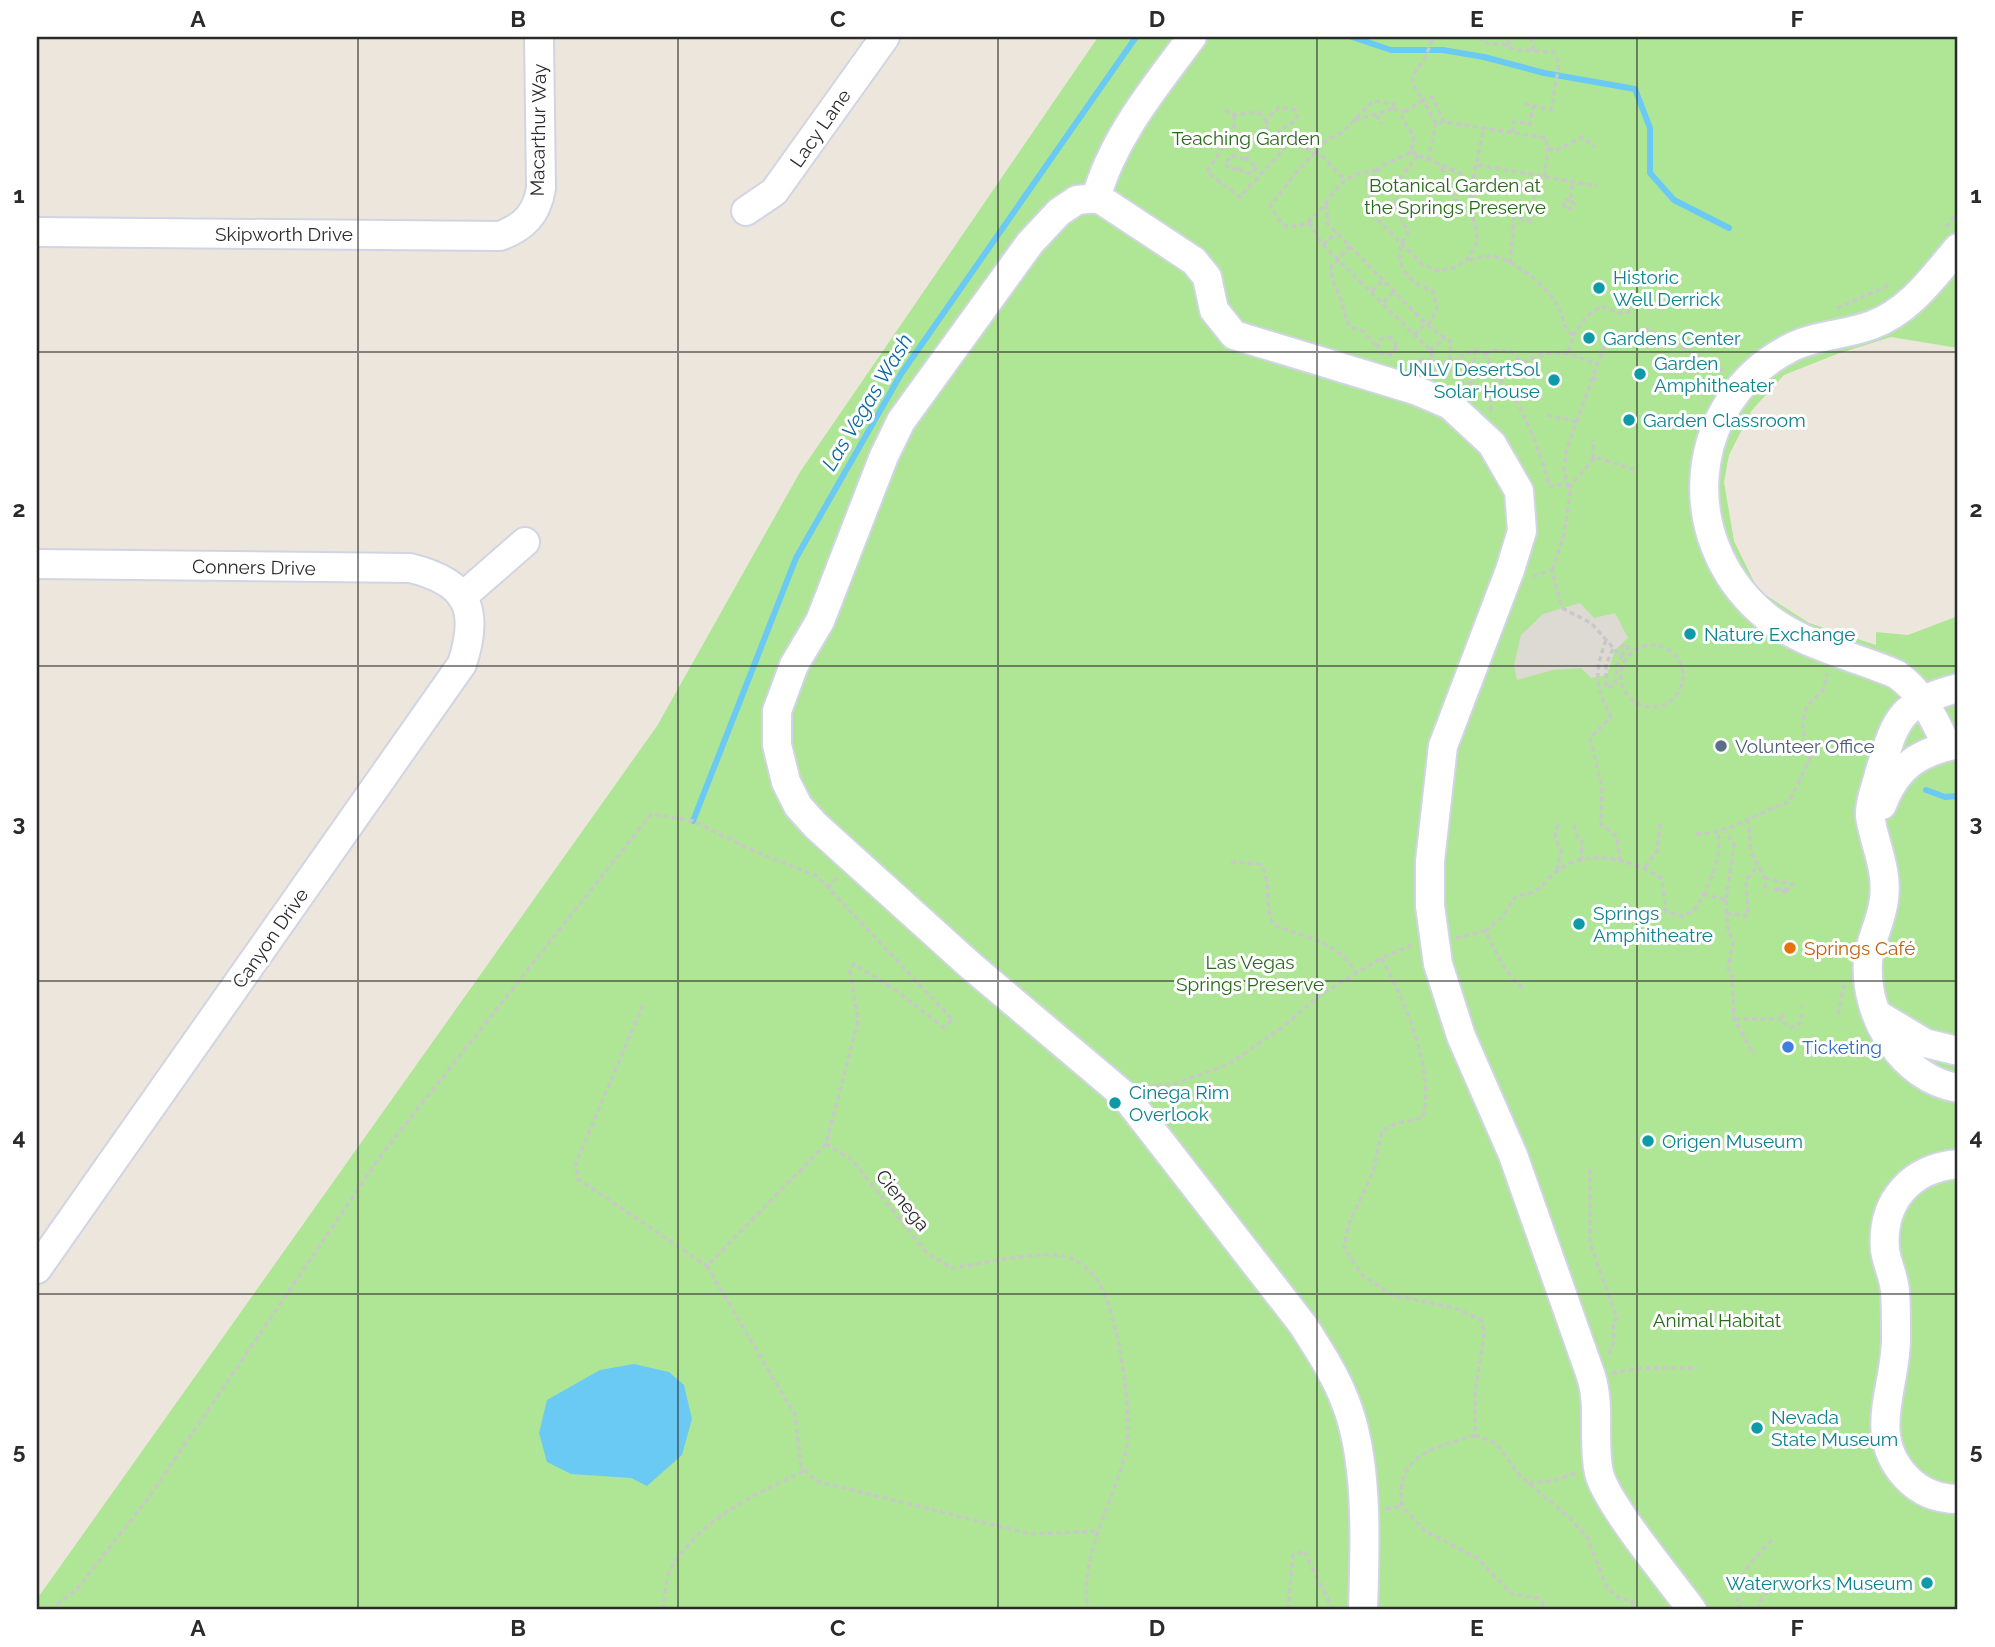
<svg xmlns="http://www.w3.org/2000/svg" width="1995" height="1647" viewBox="0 0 1995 1647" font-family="Raleway,sans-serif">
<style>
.green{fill:#afe696}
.plaza{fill:#ddd9d3}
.water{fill:#6bcaf3}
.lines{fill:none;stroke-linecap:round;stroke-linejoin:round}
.stream{stroke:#6bcaf3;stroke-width:6}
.minor-casing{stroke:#d1d4e4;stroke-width:32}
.path{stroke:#c8c8c8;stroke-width:3.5;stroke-dasharray:5 3.5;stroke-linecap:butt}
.minor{stroke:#fff;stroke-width:28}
.grid{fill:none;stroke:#2b2b2b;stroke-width:2;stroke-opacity:0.55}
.culture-dot{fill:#0f9aa8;stroke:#fff;stroke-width:2.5}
.service-dot{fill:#5c6f8a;stroke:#fff;stroke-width:2.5}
.food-dot{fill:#e8710a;stroke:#fff;stroke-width:2.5}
.shop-dot{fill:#3f7fe0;stroke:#fff;stroke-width:2.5}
.labels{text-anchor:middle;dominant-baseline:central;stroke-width:6;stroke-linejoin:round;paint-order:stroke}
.street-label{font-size:19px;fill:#2b2b2b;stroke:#fff}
.park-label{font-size:19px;fill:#266b17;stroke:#fff}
.culture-label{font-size:19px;fill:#0d838f;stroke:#fff;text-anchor:start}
.service-label{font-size:19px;fill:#4e5e75;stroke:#fff;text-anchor:start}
.food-label{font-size:19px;fill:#c56008;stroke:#fff;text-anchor:start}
.shop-label{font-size:19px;fill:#366cbe;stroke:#fff;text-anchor:start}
.water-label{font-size:21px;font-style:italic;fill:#0867a1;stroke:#fff}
.neatline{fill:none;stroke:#2b2b2b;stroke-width:2.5}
.grid-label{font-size:23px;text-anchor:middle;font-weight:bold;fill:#2b2b2b}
</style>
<rect width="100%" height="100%" fill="#ede6dc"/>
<polygon class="green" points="1098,37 1958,37 1958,348 1891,337 1837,354 1784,375 1752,410 1729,455 1724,482 1734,541 1758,590 1809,623 1876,645 1876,632 1908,635 1958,616 1958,1610 37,1610 37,1599 657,726 800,472"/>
<polygon class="plaza" points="1580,603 1594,618 1615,613 1628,638 1615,650 1607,675 1591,678 1581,668 1553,670 1517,680 1514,665 1521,635 1543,614"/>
<polygon class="water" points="634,1364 669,1372 684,1385 692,1419 682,1455 647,1486 631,1478 571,1474 547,1462 539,1433 547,1400 600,1370"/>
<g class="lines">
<g class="stream">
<polyline points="1352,37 1391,50 1443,50 1484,57 1544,73 1635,89 1650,128 1650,173 1674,200 1729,228"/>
<polyline points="1926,790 1945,797 1958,796"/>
<polyline points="693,821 796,558 901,374 1136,37"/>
</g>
<g class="minor-casing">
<g id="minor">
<path d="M1096,198c17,-61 59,-111 96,-161"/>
<polyline points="746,211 774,192 885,37"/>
<path d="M37,232l463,4c24,-9 37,-22 41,-48l-2,-151"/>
<path d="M37,564l373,4c58,14 70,41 52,96l-425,605"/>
<polyline points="462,597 525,542"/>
<path d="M1958,688c-59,16 -62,30 -79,86 -3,13 -10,28 -9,42 4,28 18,53 14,83 -2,21 -14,41 -16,62 -4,55 34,118 90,127"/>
<path d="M1947,746c-14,-29 -24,-53 -51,-72 -44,-19 -98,-29 -135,-62 -85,-75 -74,-211 29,-264 25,-13 56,-13 82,-23 38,-14 61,-48 86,-77"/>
<path d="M1882,805c15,-39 37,-53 76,-61"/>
<polyline points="1880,1016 1925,1043 1958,1051"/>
<path d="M1958,1164c-47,4 -77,37 -73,86 2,14 9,27 10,41 1,14 1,29 1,43 2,50 -31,100 10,143 14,15 32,22 52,22"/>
<path d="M1363,1610c2,-63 6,-150 -18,-209 -10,-27 -27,-52 -42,-76l-178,-229 -154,-130 -156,-141 -17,-19 -12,-24 -9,-37v-34l17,-46 26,-44 64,-165 17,-35 129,-178 29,-31 18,-12 19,-2 7,3 91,60 13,16 7,33 20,25 181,55 35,15 42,39 27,47 3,40 -12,39 -67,176 -13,115v45l8,58 23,72 52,119 78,221c10,32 1,65 8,97 7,30 72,108 93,137"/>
</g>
</g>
<g class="path">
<polyline points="1456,37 1472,37"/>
<polyline points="1479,37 1484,43 1507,45 1515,50 1554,52 1559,64 1551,110 1523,103"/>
<polyline points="1524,37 1531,37"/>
<polyline points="1531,37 1534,50"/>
<polyline points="1507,45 1512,37"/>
<polyline points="1225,110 1234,115 1258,112 1266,120 1279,107 1295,110 1297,120 1279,131 1296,145 1320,154 1345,180"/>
<polyline points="1234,115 1234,132 1248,140 1268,127 1266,120"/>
<polyline points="1376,115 1382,124"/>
<polyline points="1355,120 1392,109"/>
<polyline points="1444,122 1436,124 1423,100 1432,97 1444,122 1546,138 1547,147 1555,151 1582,137 1595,147"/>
<polyline points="1512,132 1514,121 1530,124 1533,106"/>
<polyline points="1243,137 1238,144 1247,150 1247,160 1257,167 1253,173 1244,173 1238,167 1231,170 1225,164 1232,155 1247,160"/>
<polyline points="1238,144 1226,142 1207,172 1240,197 1284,149 1264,130"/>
<polyline points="1411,152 1462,174 1473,201 1474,216"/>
<path d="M1418,155l-19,25 -2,11 -1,15 12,26c-18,27 -5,49 25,59l4,17 -9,18"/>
<polyline points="1428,160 1436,124"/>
<polyline points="1478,165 1597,186"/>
<path d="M1377,170c-10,2 -22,3 -31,10 -22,16 -30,54 -63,45l-13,-19 29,-37 28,-29 16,-8 30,-31 21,3 -2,5 13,2"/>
<polyline points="1544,177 1548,148"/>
<polyline points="1371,179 1370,205 1375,217 1422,264 1438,271 1456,267 1466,260 1476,246 1477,231 1471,213 1455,199 1441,167"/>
<path d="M1366,185l16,-19 29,-14 3,-16 -12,-17 1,-6 20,-13c-15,-23 -13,-19 1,-41 4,-7 6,-15 10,-22"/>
<polyline points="1471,187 1484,128"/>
<polyline points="1570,199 1563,202 1565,209 1572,208 1574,204 1570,199 1573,182"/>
<polyline points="1326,204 1328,224 1428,326 1451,342 1450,362"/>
<polyline points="1309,223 1323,245 1430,350 1439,376"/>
<polyline points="1946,227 1958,212"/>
<polyline points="1323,245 1336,233"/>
<path d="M1350,246l-19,21c1,16 4,18 10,33 4,10 3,17 9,27l13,4 15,16"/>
<path d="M1469,260c8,-2 18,-5 27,-3 21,5 53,31 63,51 6,14 2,15 14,28l-5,17"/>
<polyline points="1510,263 1514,217 1531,221 1538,176"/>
<polyline points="1372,291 1383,280"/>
<polyline points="1384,302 1394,291"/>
<polyline points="1837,308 1890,285"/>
<polyline points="1414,335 1426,323"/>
<polyline points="1573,336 1586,317 1601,306 1618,313 1631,311"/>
<circle cx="1387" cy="346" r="9"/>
<polyline points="1430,350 1445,338"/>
<polyline points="1485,354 1494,350 1512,352 1521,362"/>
<polyline points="1411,364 1423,359 1452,363"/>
<path d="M1445,378c5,-16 16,-22 30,-28l10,4 15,25c33,-27 56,-35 97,-14"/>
<polyline points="1592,378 1600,379"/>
<polyline points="1459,383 1473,383 1475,350"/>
<path d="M1491,411l-1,-8 10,-24c19,16 45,83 49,108"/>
<polyline points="1547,415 1577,422"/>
<polyline points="1593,458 1593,440"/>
<polyline points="1549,487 1567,483"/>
<polyline points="1569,488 1595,457 1635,470"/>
<polyline points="1552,570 1564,535 1570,494 1564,471 1566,451 1607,338 1649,329 1724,371"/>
<polyline points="1533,576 1552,570 1562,608 1591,623 1617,652 1625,644 1628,647 1622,655 1626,658"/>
<path d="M1606,640c-12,34 -11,45 5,77l-21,21 12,50 -1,36 16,13 3,24"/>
<circle cx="1652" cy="676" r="31"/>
<polyline points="1613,649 1606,664 1606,688 1615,685 1617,665 1622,655"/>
<polyline points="1748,819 1751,852 1765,878 1765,893"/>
<polyline points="1574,825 1576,834 1582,842 1581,860"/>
<path d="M1696,834c37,-1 58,-21 93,-32l21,-43 -8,-36 5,-17 16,-16 4,-17"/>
<path d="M1231,862l29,2c13,17 3,42 14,61 34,14 59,14 82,47"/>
<polyline points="1645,867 1657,851 1660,824"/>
<polyline points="1557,870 1561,851 1555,837 1558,823"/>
<polyline points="1765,878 1792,884 1792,890"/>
<polyline points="828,888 838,876"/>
<polyline points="1787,892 1773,889 1792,890"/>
<polyline points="1703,894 1726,900 1734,845 1726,832"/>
<polyline points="1726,900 1727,925 1733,943 1728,968 1732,975 1734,1019 1754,1055"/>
<polyline points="1726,913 1748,916 1746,880 1758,866"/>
<path d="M1485,931l17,-14 14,-21c29,-4 24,-13 44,-27 28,-21 76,-9 102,10l4,33 15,4 12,-4c14,-21 30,-54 25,-78"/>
<polyline points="1456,938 1485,931 1505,969 1522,988"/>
<path d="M1412,945l-31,13c22,37 56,117 41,160l-25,5 -15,8 -9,41 -25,54 -4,21 18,28 30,20 66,14 24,12 2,14 -9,59v41l22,9 23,32 50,42 17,19 20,51 13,11 11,1 4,10"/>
<polyline points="643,1005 576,1163 578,1179 707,1266"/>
<polyline points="1801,1007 1803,1006"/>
<polyline points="1782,1013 1784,1022 1791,1028 1799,1024 1802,1014"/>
<polyline points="1838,1014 1844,985"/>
<polyline points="1735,1019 1782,1019"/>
<polyline points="1148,1087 1177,1083 1229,1064 1280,1029 1319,996 1381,958"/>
<polyline points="826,1144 707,1266 795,1415 801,1466 816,1481 1031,1534 1099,1531"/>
<path d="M826,1144l26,16 76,94 24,14c30,-4 96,-21 121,-9 10,5 22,16 27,25 18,33 34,131 26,167 -12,51 -48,106 -38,159"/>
<polyline points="1590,1169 1590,1243 1617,1318 1613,1323 1614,1341 1609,1354"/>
<polyline points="1612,1373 1642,1368 1697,1368"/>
<path d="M1475,1435c-40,13 -81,19 -73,71l23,25 52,27 35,36 26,4 10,12"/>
<polyline points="1529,1483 1553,1481 1575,1473"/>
<polyline points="1386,1509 1402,1506"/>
<polyline points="50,1610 77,1589 147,1500 382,1154 651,814 693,821 756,852 817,876 953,1020 943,1027 894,989 854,964 850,971 858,1021 826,1144"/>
<path d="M663,1610c2,-12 2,-31 8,-42 28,-49 87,-75 135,-98"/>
<polyline points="1288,1610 1293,1555 1304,1551 1333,1610"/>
<path d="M1740,1610c-9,-31 12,-50 33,-71"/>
<path d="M1758,1610c1,-18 15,-23 32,-25"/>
</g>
<use href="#minor" class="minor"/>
</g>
<path class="grid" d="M358,37v1573M678,37v1573M998,37v1573M1317,37v1573M1637,37v1573M37,352h1921M37,666h1921M37,981h1921M37,1294h1921"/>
<g class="culture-dot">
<circle cx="1599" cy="288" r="7"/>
<circle cx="1589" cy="338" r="7"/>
<circle cx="1640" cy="374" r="7"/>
<circle cx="1554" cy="380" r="7"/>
<circle cx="1629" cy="420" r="7"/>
<circle cx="1690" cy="634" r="7"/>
<circle cx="1579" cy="924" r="7"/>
<circle cx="1115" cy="1103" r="7"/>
<circle cx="1648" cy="1141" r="7"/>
<circle cx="1757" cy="1428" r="7"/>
<circle cx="1927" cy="1583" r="7"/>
</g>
<circle class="service-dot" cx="1721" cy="746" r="7"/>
<circle class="food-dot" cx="1790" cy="948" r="7"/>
<circle class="shop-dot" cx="1788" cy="1047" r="7"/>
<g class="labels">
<g class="street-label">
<text transform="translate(820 128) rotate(-55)">Lacy Lane</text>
<text transform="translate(538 130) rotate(-89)">Macarthur Way</text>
<text x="284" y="234">Skipworth Drive</text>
<text transform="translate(254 567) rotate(1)">Conners Drive</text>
<text transform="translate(270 938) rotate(-55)">Canyon Drive</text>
<text transform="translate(903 1200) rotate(51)">Cienega</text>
</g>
<g class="park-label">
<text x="1246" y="138">Teaching Garden</text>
<text x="1455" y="185">Botanical Garden at<tspan x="1455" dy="22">the Springs Preserve</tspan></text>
<text x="1250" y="962">Las Vegas<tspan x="1250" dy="22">Springs Preserve</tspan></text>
<text x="1717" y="1320">Animal Habitat</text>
</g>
<g class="culture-label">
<text x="1613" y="277">Historic<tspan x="1613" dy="22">Well Derrick</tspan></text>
<text x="1603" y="338">Gardens Center</text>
<text x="1654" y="363">Garden<tspan x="1654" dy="22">Amphitheater</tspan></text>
<text x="1540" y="369" text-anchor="end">UNLV DesertSol<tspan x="1540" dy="22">Solar House</tspan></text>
<text x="1643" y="420">Garden Classroom</text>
<text x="1704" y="634">Nature Exchange</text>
<text x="1593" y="913">Springs<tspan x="1593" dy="22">Amphitheatre</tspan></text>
<text x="1129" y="1092">Cinega Rim<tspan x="1129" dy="22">Overlook</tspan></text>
<text x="1662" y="1141">Origen Museum</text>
<text x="1771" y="1417">Nevada<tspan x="1771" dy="22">State Museum</tspan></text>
<text x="1913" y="1583" text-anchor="end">Waterworks Museum</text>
</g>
<g class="service-label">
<text x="1735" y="746">Volunteer Office</text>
</g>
<g class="food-label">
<text x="1804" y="948">Springs Café</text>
</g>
<g class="shop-label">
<text x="1802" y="1047">Ticketing</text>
</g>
<g class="water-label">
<text transform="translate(867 402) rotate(-59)">Las Vegas Wash</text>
</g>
</g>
<rect width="1995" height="1647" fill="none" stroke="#ffffff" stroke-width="77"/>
<rect x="38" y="38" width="1918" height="1570" class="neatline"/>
<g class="grid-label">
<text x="198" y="27">A</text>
<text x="518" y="27">B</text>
<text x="838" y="27">C</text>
<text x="1157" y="27">D</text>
<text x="1477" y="27">E</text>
<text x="1797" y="27">F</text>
<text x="19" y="203">1</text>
<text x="1976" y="203">1</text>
<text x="19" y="517">2</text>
<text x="1976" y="517">2</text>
<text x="19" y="831">3</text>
<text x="1976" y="831">3</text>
<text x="19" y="1145">4</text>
<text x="1976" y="1145">4</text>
<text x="19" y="1459">5</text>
<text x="1976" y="1459">5</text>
<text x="198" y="1636">A</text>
<text x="518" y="1636">B</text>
<text x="838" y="1636">C</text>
<text x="1157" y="1636">D</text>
<text x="1477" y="1636">E</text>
<text x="1797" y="1636">F</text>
</g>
</svg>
